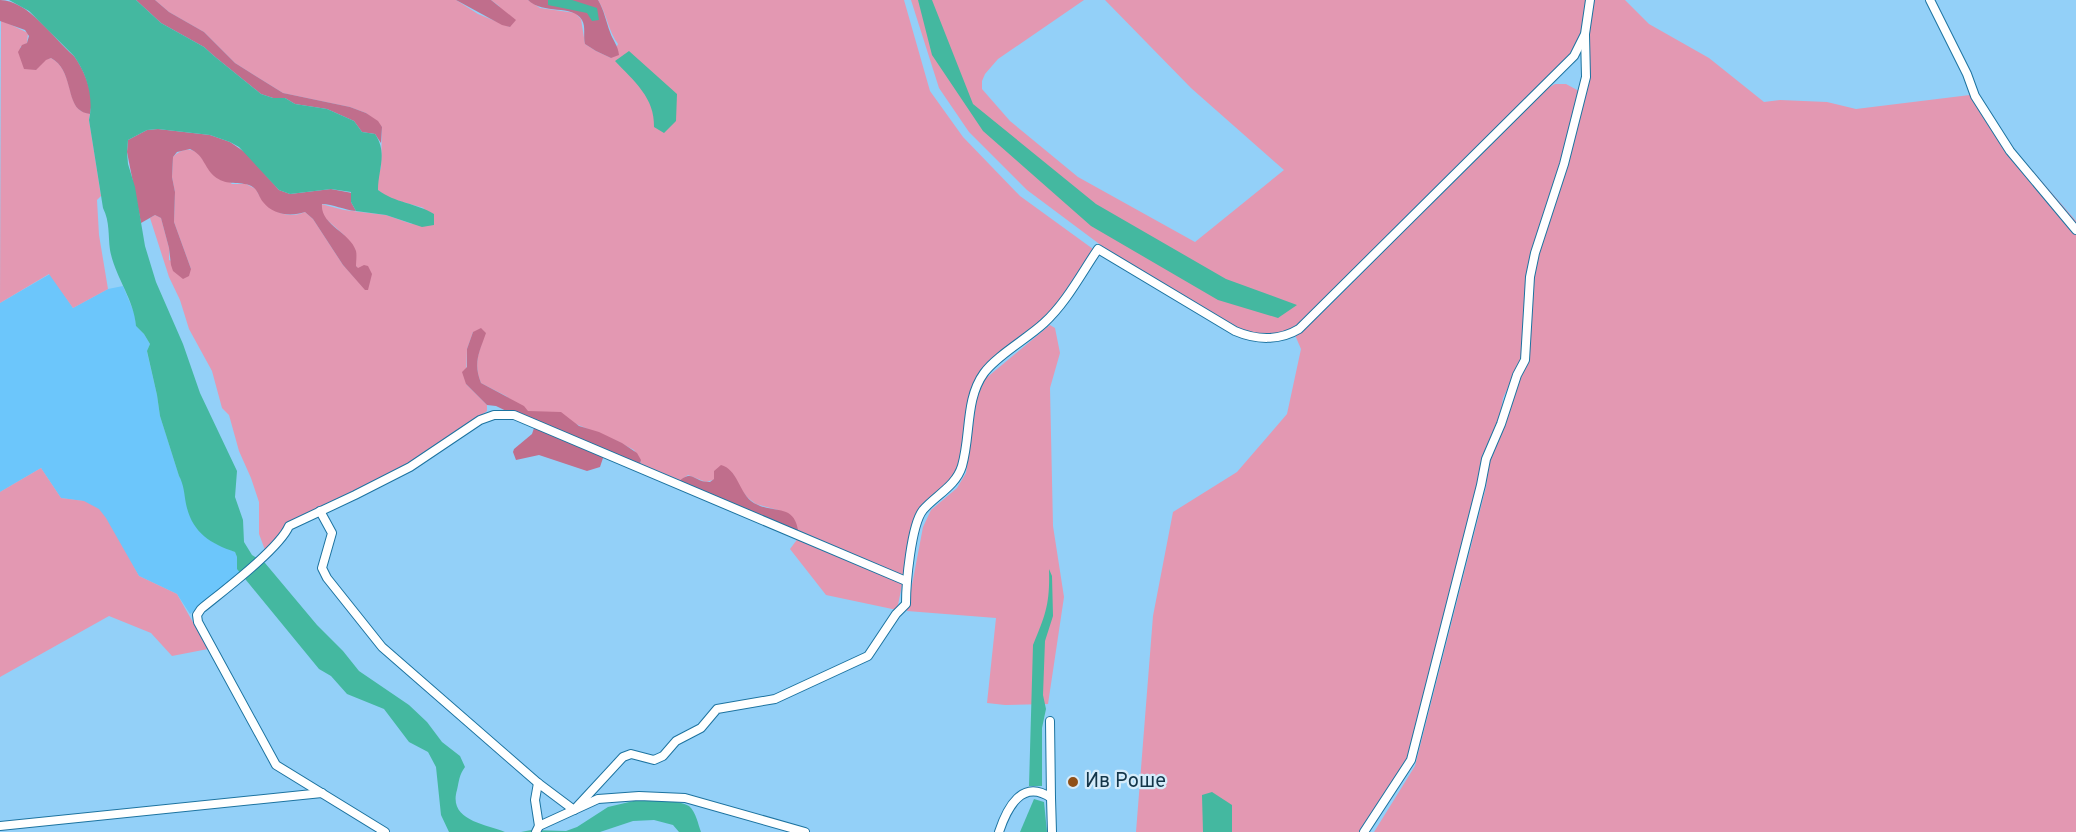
<svg xmlns="http://www.w3.org/2000/svg" width="2076" height="832" viewBox="0 0 2076 832" font-family="Overpass,sans-serif">
<style>
.built{fill:#6cc6fb}
.green{fill:#e398b2}
.forest{fill:#c06e8c}
.water{fill:#44b8a0}
.lines{fill:none;stroke-linecap:round;stroke-linejoin:round}
.street-casing{stroke:#1c73a0;stroke-width:10}
.street{stroke:#fff;stroke-width:8}
.poi-dot{fill:#905018;stroke:#d5ecfb;stroke-width:2}
.labels{text-anchor:middle;dominant-baseline:central;stroke-width:4.5;stroke-linejoin:round;paint-order:stroke}
.poi-label{font-size:20px;fill:#133549;stroke:#d5ecfb;text-anchor:start}
</style>
<rect width="100%" height="100%" fill="#93d0f8"/>
<polygon class="built" points="50,274 73,308 108,289 123,286 135,315 136,326 144,334 150,344 147,352 157,395 160,416 179,476 184,485 185,496 213,542 235,552 237,557 237,568 240,572 224,587 190,614 177,594 139,576 125,553 83,501 61,498 41,468 0,492 0,303"/>
<g class="green">
<path d="M155,0h301l22,14 32,13 -11,-21 -8,-6h37l12,8 35,5 6,6 4,25 11,7 15,7 7,-14c-10,-13 -11,-30 -20,-44h306l26,91 33,46 57,59 73,53 -39,59 -75,67 -18,93 -47,57 -17,85 -71,-15 -36,-46 9,-12 -21,-27 -22,-6 -8,-6 -9,-11 -6,-13 -27,8 -18,-7 -13,9 -36,-16 2,-7 -7,-11 -17,-9 -70,-29h-19l-22,-16 -25,-13c-8,-20 -2,-30 4,-50l-12,-1 -6,17 -1,35 21,21v6l-71,51 -128,63 -6,12 -17,13 -6,-16v-32l-8,-24 -12,-27 -10,-36 -7,-7 -10,-37 -23,-42 -9,-29 -11,-23 -19,-59 5,-3 6,3 8,30v12l22,9 -17,-47 1,-30 -3,-15 1,-20c10,-10 23,-10 30,3l29,24h14l10,5c8,19 29,32 49,23l8,7 30,46 23,25h2l-12,-24 -12,-31 -19,-17 -4,-7v-7l23,6 42,5 26,9 12,-16 -36,-10 -10,-8v-13l3,-10 1,-40 -16,-14 -16,-6 -67,-14 -48,-30 -31,-31 -35,-20z"/>
<polygon points="911,0 1084,0 998,59 985,74 982,81 982,89 1010,121 1078,177 1195,242 1284,170 1191,88 1105,0 1587,0 1583,33 1572,55 1303,321 1291,329 1281,333 1257,334 1236,329 1102,246 1027,190 969,132 939,88"/>
<polygon points="1593,0 1625,0 1649,24 1709,58 1764,102 1780,100 1827,102 1856,109 1978,94 2014,149 2076,221 2076,832 1374,832 1415,766 1486,487 1489,460 1504,426 1520,377 1529,360 1532,277 1537,253 1586,92 1589,79 1588,34"/>
<path d="M1,20l27,13 -1,10 -7,4 15,23 11,-11 5,-1c22,12 16,44 30,53 3,1 6,2 9,3l-1,6 12,76 -4,4 2,35 9,54 -35,19 -24,-34 -49,29z"/>
<polygon points="1555,84 1566,84 1579,91 1562,161 1532,251 1524,353 1503,398 1499,422 1482,456 1477,488 1408,758 1359,832 1136,832 1153,616 1173,512 1237,472 1287,414 1301,349 1295,335 1305,329 1330,305 1548,88"/>
<polygon points="1050,325 1055,328 1060,353 1050,388 1053,526 1064,597 1048,704 1005,705 987,703 996,618 907,611 923,527 931,510 957,488 966,473 977,398 985,379"/>
<polygon points="41,468 61,498 84,501 99,509 106,518 139,576 177,594 208,649 172,656 151,633 109,616 0,677 0,492"/>
</g>
<g class="forest">
<path d="M0,0c28,0 53,38 74,56 11,15 21,40 16,58 -3,-1 -6,-1 -9,-3 -15,-9 -8,-41 -30,-53l-5,2 -10,10 -12,-1 -6,-17 4,-7 5,-2 2,-7 -4,-6 -25,-9z"/>
<polygon points="136,0 155,0 169,12 204,32 235,63 283,93 350,107 366,113 378,121 382,127 381,143 375,134 362,132 354,121 327,109 295,104 285,98 273,98 261,94 214,56 204,47 161,23"/>
<polygon points="456,0 491,0 516,20 510,27 502,25"/>
<path d="M528,0h70c6,10 8,21 12,32 3,9 8,13 9,23l-8,3 -15,-7 -11,-7c-2,-8 1,-17 -3,-24 -9,-16 -39,-5 -54,-20z"/>
<path d="M158,129l52,6 20,7 16,11 33,37 11,4 41,-5 21,4 -1,9 5,9c-12,-1 -23,-7 -34,-7 -2,21 28,28 34,47 1,4 0,11 0,15l2,2 6,-3 4,1 4,8 -4,16h-3l-22,-25 -30,-46 -8,-7c-14,5 -32,3 -42,-10 -5,-6 -5,-14 -14,-17 -13,-4 -23,1 -35,-9 -10,-9 -10,-21 -24,-27l-13,3 -4,5 -1,20 3,15 -1,30 17,47 -2,7 -6,3 -10,-8 -2,-6 -2,-17 -8,-30 -6,-3 -14,8 -14,-71 1,-12 19,-10z"/>
<path d="M481,328l5,5c-7,20 -13,30 -5,50l43,23 4,5 33,1 18,14 20,6 23,11 15,10 4,7 -2,8 -35,-13 -4,12 -13,4 -48,-16 -23,5 -3,-8 1,-3 18,-15 3,-9 -39,-19 -9,-1 -21,-21 -4,-12 5,-5v-18l6,-17z"/>
<path d="M721,465c16,4 18,26 30,36 22,16 45,-2 48,36l-123,-53c17,-17 16,-2 34,-2l4,-3v-8z"/>
</g>
<g class="water">
<path d="M9,0h127l25,23 43,24 10,9 47,38 12,4h12l10,6 32,5 27,12 8,11 13,2c13,19 3,36 3,56 17,13 38,13 56,24v11l-12,2 -36,-12 -30,-4 -5,-9v-10l-20,-3 -41,5 -11,-4 -40,-43 -9,-5 -20,-7 -52,-6 -11,1 -19,10 -1,12 1,12 7,23 10,59 11,36 27,62 17,49 37,78 -2,26 8,23 1,22 8,13 13,8 52,62 26,26 16,20 50,34 18,17 15,20 18,14 5,11c-6,8 -6,14 -8,23 -9,30 27,34 48,42h-56l-8,-17 -5,-48 -8,-15 -19,-10 -25,-33 -37,-15 -16,-18 -12,-7 -82,-100v-12l-2,-5c-26,-9 -43,-20 -49,-48 -2,-11 -2,-19 -7,-28l-19,-60 -3,-21 -10,-44 3,-7 -6,-10 -8,-8c-2,-27 -21,-49 -26,-76 -2,-15 0,-28 -7,-42l-14,-88c5,-22 -2,-46 -15,-64l-45,-45z"/>
<polygon points="548,0 572,0 597,8 599,20 592,21 587,13 548,5"/>
<polygon points="918,0 932,0 973,104 1096,204 1226,279 1297,305 1278,318 1218,300 1091,226 983,131 932,55"/>
<path d="M629,51l48,43 -1,27 -12,12 -10,-6c1,-29 -20,-46 -39,-66z"/>
<path d="M1049,569l3,7 1,40 -8,25 -2,54 3,14 -4,19v58h-13l4,-141c13,-31 17,-42 16,-76z"/>
<polygon points="1212,792 1232,805 1232,832 1203,832 1202,795"/>
<path d="M642,799c12,1 37,1 47,7 7,6 9,18 12,26h-22l-6,-7 -19,-5 -21,1 -33,11h-79l10,-2 35,1 11,-4 31,-20z"/>
<polygon points="1034,799 1044,802 1047,832 1020,832"/>
</g>
<g class="lines">
<g class="street-casing">
<g id="street">
<polyline points="1930,0 1967,74 1975,96 2010,151 2076,230"/>
<polyline points="320,511 332,533 322,568 327,578 382,647 538,783 574,810 598,799 639,796 685,798 805,832"/>
<polyline points="1050,721 1051,798"/>
<polyline points="0,826 322,793"/>
<path d="M539,826l35,-16 49,-53 8,-3 23,6 9,-4 13,-15 25,-13 16,-19 58,-10 93,-43 28,-42 10,-10c0,-20 5,-79 17,-94 13,-15 33,-24 39,-44 9,-31 3,-67 22,-93 12,-17 44,-35 60,-50 22,-20 37,-49 54,-74l137,82c21,9 44,10 64,-2l275,-273 11,-22 5,-34"/>
<path d="M385,832l-109,-67 -78,-143 -1,-7 4,-6c22,-18 78,-60 88,-83l66,-31 55,-28 70,-47 14,-5h20l392,166"/>
<polyline points="536,832 539,826 535,800 538,783"/>
<path d="M999,832c8,-24 23,-54 52,-34l1,34"/>
<polyline points="1364,832 1411,760 1481,485 1486,459 1501,424 1517,375 1525,360 1530,277 1535,253 1564,164 1586,77 1585,35"/>
</g>
</g>
<use href="#street" class="street"/>
</g>
<circle class="poi-dot" cx="1073" cy="782" r="6"/>
<g class="labels">
<g class="poi-label">
<text x="1085" y="782">Ив Роше</text>
</g>
</g>
</svg>
